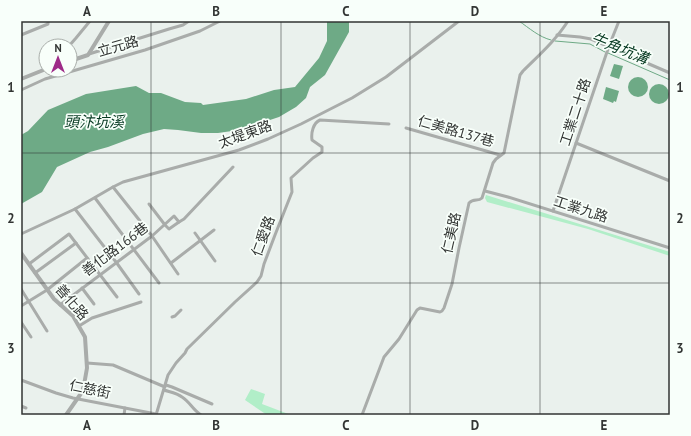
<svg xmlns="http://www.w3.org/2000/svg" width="691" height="436" viewBox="0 0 691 436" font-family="'PT Sans','Noto Sans TC',sans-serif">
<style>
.green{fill:#b1eec8}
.water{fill:#6eaa86}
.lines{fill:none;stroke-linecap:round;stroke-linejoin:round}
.stream{stroke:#6eaa86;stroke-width:1}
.minor{stroke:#a9acaa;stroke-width:3}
.tertiary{stroke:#a9acaa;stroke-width:4}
.grid{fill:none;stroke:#323533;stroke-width:1;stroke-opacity:0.55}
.labels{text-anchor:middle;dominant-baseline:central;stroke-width:3.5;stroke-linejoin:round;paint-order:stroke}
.street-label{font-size:14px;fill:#323533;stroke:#f8fffa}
.water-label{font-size:15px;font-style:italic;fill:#063921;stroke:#f8fffa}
.neatline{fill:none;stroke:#323533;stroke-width:1.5}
.grid-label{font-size:13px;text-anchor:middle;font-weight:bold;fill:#323533}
</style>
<rect width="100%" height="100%" fill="#eaf1ed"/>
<g class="green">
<polygon points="486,195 670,252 670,256 588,229 487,202 485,198"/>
<polygon points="251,389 265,394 262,404 291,415 267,415 245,400"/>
</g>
<g class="water">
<polygon points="327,21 349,21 349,32 325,75 310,87 306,98 296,107 279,117 239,130 218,133 201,133 178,130 164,129 143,134 108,147 90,152 57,167 42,192 21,204 21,135 28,131 48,110 86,94 136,86 149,93 161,93 185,102 201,103 203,105 246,99 274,90 295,87 319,58 327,41"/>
<polygon points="614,64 623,66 619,79 610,76"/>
<circle cx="638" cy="87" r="10"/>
<circle cx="659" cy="94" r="10"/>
<polygon points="606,87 619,91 616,102 614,101 613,103 603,99"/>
</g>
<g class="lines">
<g class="stream">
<path d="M519,21c10,7 20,16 32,19"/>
<polyline points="555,41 590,44 605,52"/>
<polyline points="608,53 670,80"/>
</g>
<g class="minor">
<polyline points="21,35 48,24 48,21"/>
<polyline points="557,35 580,37 591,39 670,73"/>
<polyline points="69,46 76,38 90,21"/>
<polyline points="89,54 169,29 183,25 189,21"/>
<polyline points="21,90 45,79 145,50 200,31 220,21"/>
<polyline points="406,128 500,155"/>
<polyline points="576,143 670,181"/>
<polyline points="113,187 152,236 178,274"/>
<polyline points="485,191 508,197 670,248"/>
<polyline points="95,198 159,283"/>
<polyline points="149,204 165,225 169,229 179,222"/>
<polyline points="75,209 116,262 139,294"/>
<polyline points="553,211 609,46 619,21"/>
<polyline points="195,233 215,261"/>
<polyline points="21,234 75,209 113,187 123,182 239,150 268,139 301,124 352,98 386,77 459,21"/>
<polyline points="171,263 214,230"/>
<polyline points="29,264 69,234 117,297"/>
<polyline points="35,273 76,243"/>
<polyline points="82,288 94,304"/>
<polyline points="21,289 47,331"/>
<polyline points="60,305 152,236 174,216 179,222 184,219 233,167"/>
<polyline points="21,306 47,290 87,258"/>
<polyline points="172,317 175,316 181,310"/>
<polyline points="21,322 31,337"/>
<polyline points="79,326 92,318 141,302"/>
<polyline points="87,363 113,365 165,387"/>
<polyline points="21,380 56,393 73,398 156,414"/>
<polyline points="166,385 172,387 212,404"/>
<path d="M164,390c6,2 13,3 18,7 8,5 10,12 19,18"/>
<polyline points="21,406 26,408"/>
<polyline points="124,415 125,408"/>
<path d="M156,415l12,-40 8,-12 9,-10 2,-4 48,-47 22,-20 4,-6 3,-12 11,-29 17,-43 -1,-14 22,-20 9,-6v-5l-10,-7c-1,-7 1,-17 8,-20l69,4"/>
<path d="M362,415l22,-58 15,-18 18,-29 3,-2 20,4 2,-1 2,-3 8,-24 7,-36 10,-45c5,-5 9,-1 13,-5l11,-35 3,-4 8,-6 16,-78 3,-4c16,-16 33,-31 45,-50"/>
</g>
<g class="tertiary">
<polyline points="70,61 88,55 109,21"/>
<polyline points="21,79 46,69"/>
<polyline points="21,253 54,299 73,316 85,337 87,368 84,385 82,392 66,415"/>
</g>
</g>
<path class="grid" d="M151,21v394M281,21v394M410,21v394M540,21v394M21,153h649M21,283h649"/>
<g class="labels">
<g class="street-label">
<text transform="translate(118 46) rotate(-16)">立元路</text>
<text transform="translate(575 112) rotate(-72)">工業二十路</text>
<text transform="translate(456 131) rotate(16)">仁美路137巷</text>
<text transform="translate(245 134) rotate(-20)">太堤東路</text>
<text transform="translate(581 209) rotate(18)">工業九路</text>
<text transform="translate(451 233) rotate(-77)">仁美路</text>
<text transform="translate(263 236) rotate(-70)">仁愛路</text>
<text transform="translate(115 249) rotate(-37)">善化路166巷</text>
<text transform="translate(72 302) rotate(49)">善化路</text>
<text transform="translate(90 389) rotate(12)">仁慈街</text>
</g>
<g class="water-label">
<text transform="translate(620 48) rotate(22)">牛角坑溝</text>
<text x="94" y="121">頭汴坑溪</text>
</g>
</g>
<rect width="691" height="436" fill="none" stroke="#f8fffa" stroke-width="44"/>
<g transform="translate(58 58)"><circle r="19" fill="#f8fffa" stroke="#a9aeaa"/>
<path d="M0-3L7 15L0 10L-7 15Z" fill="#9e2b88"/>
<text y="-6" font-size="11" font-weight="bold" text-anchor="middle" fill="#323533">N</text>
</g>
<rect x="22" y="22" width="647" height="392" class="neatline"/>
<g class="grid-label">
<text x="87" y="16">A</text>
<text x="216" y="16">B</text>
<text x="346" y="16">C</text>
<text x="475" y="16">D</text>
<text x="604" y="16">E</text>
<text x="11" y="92">1</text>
<text x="680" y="92">1</text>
<text x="11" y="223">2</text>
<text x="680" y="223">2</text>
<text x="11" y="353">3</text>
<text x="680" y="353">3</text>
<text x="87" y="430">A</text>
<text x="216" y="430">B</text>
<text x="346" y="430">C</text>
<text x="475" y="430">D</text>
<text x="604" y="430">E</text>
</g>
</svg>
